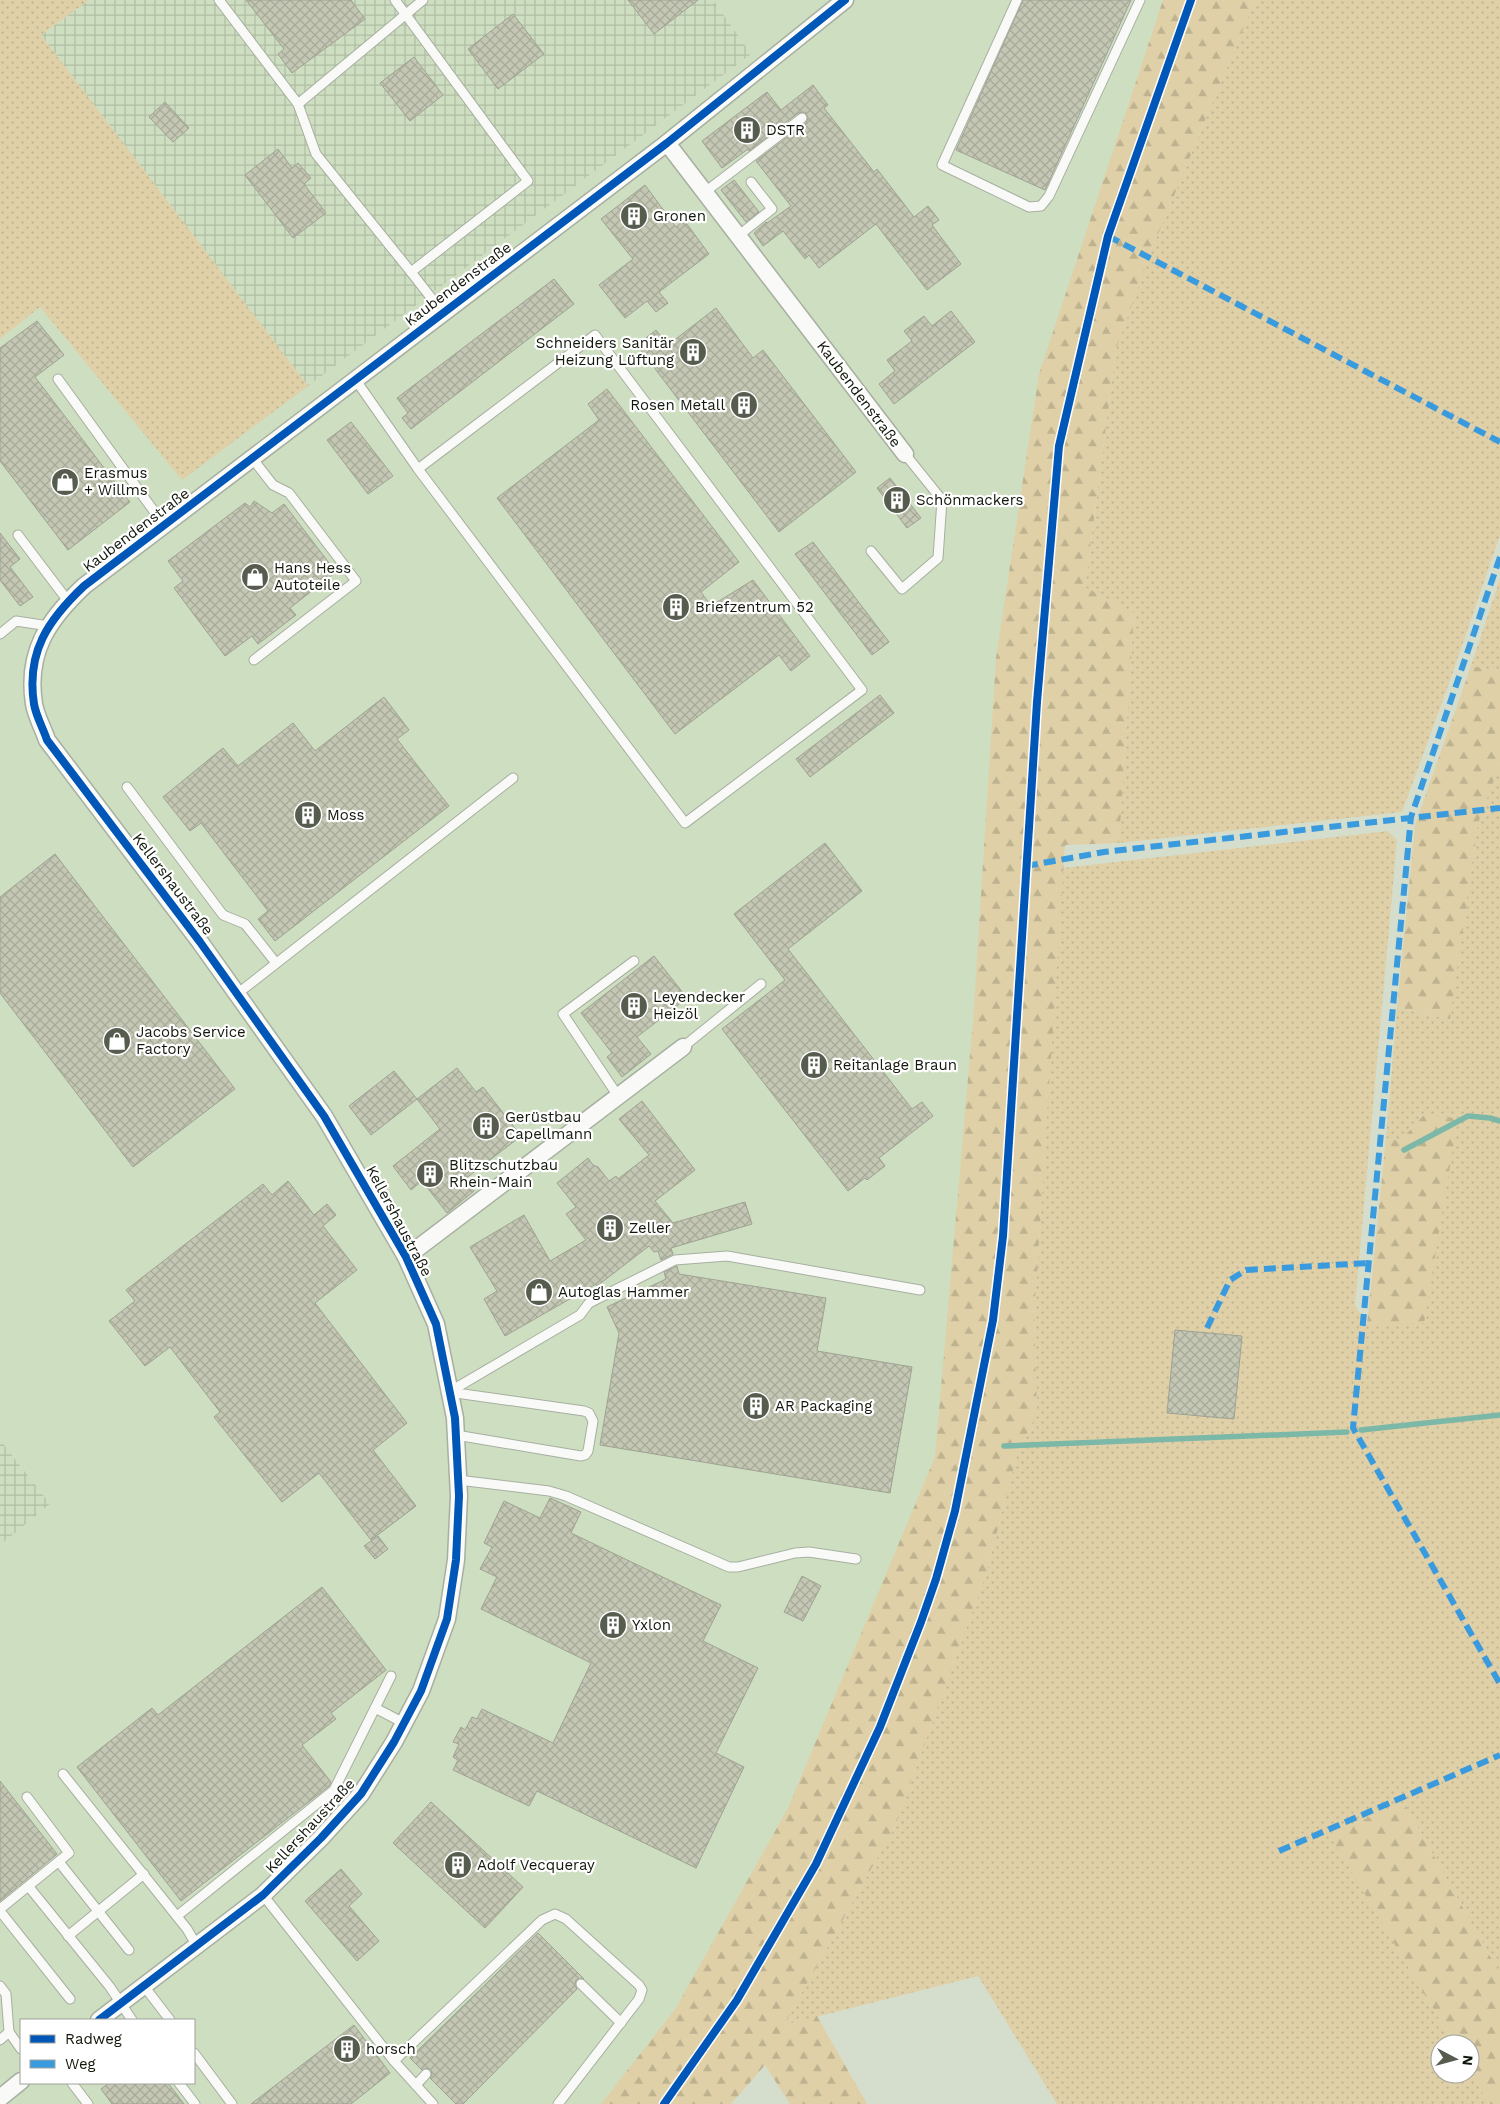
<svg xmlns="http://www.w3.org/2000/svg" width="1500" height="2104" viewBox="0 0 1500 2104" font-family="'Work Sans',sans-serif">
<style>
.built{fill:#cedec0;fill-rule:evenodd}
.industrial{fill:url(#industrial-grid)}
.grass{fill:url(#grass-dots)}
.forest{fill:url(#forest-firs)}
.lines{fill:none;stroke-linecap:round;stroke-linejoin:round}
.stream{stroke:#7bb8a8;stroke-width:5.5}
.building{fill:url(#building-cross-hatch);stroke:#9ea293}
.service-casing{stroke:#a7afa1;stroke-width:11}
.minor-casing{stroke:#a7afa1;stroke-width:19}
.service{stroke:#f9faf7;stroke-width:9}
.minor{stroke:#f9faf7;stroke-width:16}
.quiet{stroke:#3a9ade;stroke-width:6;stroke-dasharray:12 6;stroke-linecap:butt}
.cycleway-casing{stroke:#fff;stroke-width:11}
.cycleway{stroke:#0057b8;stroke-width:8}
.labels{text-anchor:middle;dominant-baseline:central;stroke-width:4.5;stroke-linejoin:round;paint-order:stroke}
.poi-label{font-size:15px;fill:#11170b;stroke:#fff;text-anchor:start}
.street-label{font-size:15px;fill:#11170b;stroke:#fff}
</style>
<defs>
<pattern id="industrial-grid" width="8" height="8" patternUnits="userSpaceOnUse" patternTransform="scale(1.25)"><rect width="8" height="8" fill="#cedec0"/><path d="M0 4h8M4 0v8" fill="none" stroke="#b0bea4"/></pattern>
<pattern id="grass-dots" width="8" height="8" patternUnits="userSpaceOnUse" patternTransform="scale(1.25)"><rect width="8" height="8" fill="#dfd0a8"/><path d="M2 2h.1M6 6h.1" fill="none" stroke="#beb28f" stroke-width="1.8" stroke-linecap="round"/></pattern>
<pattern id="forest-firs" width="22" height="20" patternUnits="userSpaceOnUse" patternTransform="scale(1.25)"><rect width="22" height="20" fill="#dfd0a8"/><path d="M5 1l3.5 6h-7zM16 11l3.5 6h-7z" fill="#beb28f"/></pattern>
<pattern id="building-cross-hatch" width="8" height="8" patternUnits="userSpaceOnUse" patternTransform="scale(1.25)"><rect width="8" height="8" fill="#c4c7b3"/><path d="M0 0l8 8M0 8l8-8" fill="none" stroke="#a7aa99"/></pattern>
</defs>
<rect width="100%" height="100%" fill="#d5decc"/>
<path class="built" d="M713,0h450l-124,374 -43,284 -23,363 -37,436 -148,351 -112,200 -75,96h-601v-559l49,-41 -49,-64v-1101l40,-32 142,172 569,-425zM21,2020h173v63h-173z"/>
<g class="industrial">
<polygon points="89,0 713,0 751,54 308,386 41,35"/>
<polygon points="0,1440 50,1504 0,1545"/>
</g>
<g class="grass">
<polygon points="0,0 89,0 41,35 308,386 182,480 40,307 0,339"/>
<polygon points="1255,0 1500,0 1500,535 1447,689 1402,812 1119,843 1134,613 1085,588 1116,349 1151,251"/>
<polygon points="1500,579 1500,671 1471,666"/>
<polygon points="1500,763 1500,1974 1404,1803 1330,1834 1454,2044 1440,2044 1440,2074 1470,2074 1470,2071 1489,2104 1057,2104 978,1976 784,2025 895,1826 986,1574 1017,1455 1037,1413 1034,1317 1063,868 1388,831 1397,840 1355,1305 1367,1325 1423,1116 1400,1141 1386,1138 1397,1008 1449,1019 1478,823"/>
</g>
<g class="forest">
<polygon points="1163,0 1255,0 1151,251 1116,349 1085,587 1134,613 1119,843 1065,845 1034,1317 1037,1413 1017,1455 986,1574 895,1826 784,2025 817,2016 867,2104 790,2104 765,2065 731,2104 601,2104 676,2008 788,1808 935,1457 973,1021 996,658 1039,374"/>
<polygon points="1471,666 1500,671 1500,763 1478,823 1450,1019 1397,1008 1415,825"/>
<polygon points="1423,1116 1458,1118 1424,1323 1367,1325 1386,1138 1400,1141"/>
<polygon points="1404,1803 1500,1974 1500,2104 1489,2104 1470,2071 1470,2044 1454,2044 1329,1834"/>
</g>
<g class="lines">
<g class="stream">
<polyline points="1404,1150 1468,1116 1490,1118 1500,1121"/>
<polyline points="1361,1430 1500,1415"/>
<polyline points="1004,1446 1347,1432"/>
</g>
</g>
<g class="building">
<polygon points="246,0 351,0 365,19 292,73 278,54 284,49"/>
<polygon points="628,0 698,0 654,34"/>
<polygon points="1023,0 1131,0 1045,190 956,150"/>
<polygon points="513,14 544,54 498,89 468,49"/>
<polygon points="414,57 443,95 410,121 380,83"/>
<polygon points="813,85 828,105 824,108 874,172 877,169 914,217 928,206 939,220 932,225 961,264 927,290 876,224 819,268 809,255 805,259 783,231 763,246 754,233 766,222 767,223 791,206 756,161 806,123 808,118 805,112 798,113 749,151 748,149 722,168 702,141 767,92 781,110"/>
<polygon points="165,102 189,128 173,142 149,117"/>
<polygon points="278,149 292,168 298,163 311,178 304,184 326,213 293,238 245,175"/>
<polygon points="734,180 759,212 746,222 721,190"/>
<polygon points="645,185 676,227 684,220 709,254 659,292 668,303 656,312 647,301 625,318 599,285 633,259 601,219"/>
<polygon points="554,279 574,304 411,429 402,418 408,413 397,398"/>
<polygon points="716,308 753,358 763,350 856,472 779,532 637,345 656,330 668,345"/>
<polygon points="951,311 975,342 894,404 879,384 895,371 887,360 912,341 904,331 924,316 932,326"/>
<polygon points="37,321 64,355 35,377 130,502 68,550 0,461 0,348"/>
<polygon points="607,389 739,562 701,592 711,606 753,580 810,656 791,671 779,655 675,734 497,498 599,420 588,404"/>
<polygon points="351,422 393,476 368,494 327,440"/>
<polygon points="890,478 921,518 907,528 877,488"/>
<polygon points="254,501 272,513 284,504 336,572 290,608 296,615 258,644 252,636 225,656 174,588 183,581 168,561 245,503 250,507"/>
<polygon points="0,533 20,559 10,567 33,597 20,606 0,580"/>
<polygon points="813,542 889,642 872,655 795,554"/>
<polygon points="880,695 894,713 810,777 796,759"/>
<polygon points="384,697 409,730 397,739 449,806 275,941 258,919 268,911 201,823 190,831 163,797 223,748 238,766 293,723 315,751"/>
<polygon points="825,843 862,891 788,949 912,1109 922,1102 933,1116 879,1158 885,1166 867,1180 865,1178 848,1191 722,1029 785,980 734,914"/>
<polygon points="55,854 235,1089 133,1167 0,993 0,897"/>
<polygon points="654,956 687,998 637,1037 651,1054 622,1077 607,1057 612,1053 581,1013"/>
<polygon points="457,1068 476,1092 483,1087 521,1136 465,1179 474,1191 447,1213 422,1181 411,1190 393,1166 440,1129 417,1099"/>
<polygon points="394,1071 417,1099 371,1135 349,1106"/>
<polygon points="642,1101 695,1170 655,1201 673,1223 745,1202 752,1224 671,1248 673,1254 661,1260 658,1251 654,1252 649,1246 597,1286 596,1284 505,1336 484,1299 497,1291 470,1247 524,1215 550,1261 586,1240 566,1214 576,1207 557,1183 588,1158 593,1165 598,1167 609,1181 616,1176 618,1179 649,1155 619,1119"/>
<polygon points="288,1181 314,1215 327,1204 336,1215 323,1226 357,1270 315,1303 407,1423 373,1450 416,1506 371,1540 319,1473 282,1502 214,1417 220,1412 170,1347 145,1366 109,1321 135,1301 126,1290 263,1184 272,1195"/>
<polygon points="677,1266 679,1274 826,1298 817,1351 912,1367 890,1493 600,1445 619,1333 607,1307 666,1279 664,1272"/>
<polygon points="1175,1330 1242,1336 1234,1419 1167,1413"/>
<polygon points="550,1498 581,1512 571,1533 721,1605 703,1641 758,1668 716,1753 744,1767 696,1868 537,1791 529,1806 453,1770 458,1760 453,1757 459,1744 453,1742 461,1727 465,1730 472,1717 477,1719 482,1709 553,1743 591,1663 481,1609 497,1577 480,1569 492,1547 484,1543 504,1501 540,1518"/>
<polygon points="378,1536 388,1549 375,1559 364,1546"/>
<polygon points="802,1576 821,1586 803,1621 784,1612"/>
<polygon points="322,1587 386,1670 331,1713 336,1719 302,1745 331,1782 329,1786 181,1901 77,1767 152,1708 158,1715"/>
<polygon points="0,1781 57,1854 0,1901"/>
<polygon points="431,1802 523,1887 485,1928 393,1843"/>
<polygon points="341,1869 362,1894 349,1906 379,1941 357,1961 305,1901"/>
<polygon points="538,1933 584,1979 576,1980 575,1985 577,1989 463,2104 456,2104 430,2078 432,2075 431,2070 427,2068 422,2070 410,2058"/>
<polygon points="354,2025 390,2073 351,2104 251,2104"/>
<polygon points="109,2083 168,2083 184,2104 112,2104 101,2089"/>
</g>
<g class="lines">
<g class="service-casing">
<g id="service">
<polyline points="219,0 298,104 316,154 411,272 528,181 395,0"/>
<polyline points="1017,0 942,165 1029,207 1041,206 1049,196 1140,0"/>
<polyline points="298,104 423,0"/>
<polyline points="705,192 802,118"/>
<polyline points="738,236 772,209 751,182"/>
<polyline points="411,272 443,313"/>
<polyline points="58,379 164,525"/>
<polyline points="355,379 418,469 685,823 862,690 595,335 418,469"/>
<polyline points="252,458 273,485 289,493 356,581 254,660"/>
<polyline points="18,535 68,601"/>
<polyline points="871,551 902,589 938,558 942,500 905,454"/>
<polyline points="0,634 16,621 49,626"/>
<polyline points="127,787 223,915 245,924 276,963"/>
<polyline points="237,994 513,778"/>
<polyline points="683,1047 761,984"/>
<polyline points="618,1096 563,1014 634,961"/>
<polyline points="449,1392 580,1315 589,1303 675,1260 727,1256 920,1290"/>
<polyline points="449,1392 584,1411 589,1413 593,1421 588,1451 585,1455 581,1456 456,1435"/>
<polyline points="458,1480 549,1491 566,1496 729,1567 738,1567 795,1553 809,1552 856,1559"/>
<polyline points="375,1708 404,1723"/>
<polyline points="63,1774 187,1929 197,1946"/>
<polyline points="59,1862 129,1950"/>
<polyline points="29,1887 110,1987 132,2020"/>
<polyline points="263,1895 394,2061 433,2104"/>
<polyline points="0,1909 69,1853 27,1797"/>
<polyline points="0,1911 70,1999"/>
<polyline points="177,1916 334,1790 391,1676"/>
<polyline points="68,1936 144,1874"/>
<polyline points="581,1984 621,2023"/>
<polyline points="0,1986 6,1994 9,2032"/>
<polyline points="144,1986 170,2020"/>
<polyline points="0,2040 9,2032 21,2049"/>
<polyline points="194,2053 232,2104"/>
<polyline points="394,2061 542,1920 555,1914 566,1919 639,1985 642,1990 639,1999 558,2104"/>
<polyline points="72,2083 88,2104"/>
<polyline points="179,2083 195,2104"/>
<polyline points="416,2085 426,2074"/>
</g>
</g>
<g class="minor-casing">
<g id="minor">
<polyline points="667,143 905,454"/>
<polyline points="406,1257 683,1047"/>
<path d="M99,2020l164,-125 58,-57 40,-44 33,-52 27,-51 26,-72 9,-59 3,-64 -4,-78 -19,-94 -30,-67 -82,-141 -124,-174 -153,-202c-4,-12 -11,-24 -13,-36 -8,-52 14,-84 50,-118l583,-443 178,-143"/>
<polyline points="0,2098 21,2081"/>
</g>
</g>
<use href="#service" class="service"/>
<use href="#minor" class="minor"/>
<g class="quiet">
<polyline points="1108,236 1500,442"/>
<polyline points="1500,557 1411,817 1353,1428 1500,1684"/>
<polyline points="1026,866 1104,852 1500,808"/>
<polyline points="1207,1328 1230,1280 1246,1270 1368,1263"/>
<polyline points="1279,1851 1500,1755"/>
</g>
<g class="cycleway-casing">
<g id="cycleway">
<path d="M99,2020l164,-125 58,-57 40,-44 33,-52 27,-51 26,-72 9,-59 3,-64 -4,-78 -19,-94 -30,-67 -82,-141 -124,-174 -153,-202c-4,-12 -11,-24 -13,-36 -8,-52 14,-84 50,-118l583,-443 178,-143"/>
<polyline points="664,2104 737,2000 816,1864 880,1727 921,1622 936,1579 955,1511 993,1320 1003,1236 1037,702 1059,446 1108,236 1191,0"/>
</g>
</g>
<use href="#cycleway" class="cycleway"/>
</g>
<defs>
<g id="building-disc" transform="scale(1.4375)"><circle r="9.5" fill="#565d4f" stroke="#fff"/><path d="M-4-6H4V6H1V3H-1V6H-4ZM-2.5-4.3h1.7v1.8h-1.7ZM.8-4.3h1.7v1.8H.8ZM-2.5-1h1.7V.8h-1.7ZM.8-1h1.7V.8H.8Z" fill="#fff"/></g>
<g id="shop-disc" transform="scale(1.4375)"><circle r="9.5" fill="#565d4f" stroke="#fff"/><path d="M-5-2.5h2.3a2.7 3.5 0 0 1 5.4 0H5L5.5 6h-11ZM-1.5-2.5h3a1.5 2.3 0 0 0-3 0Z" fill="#fff"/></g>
</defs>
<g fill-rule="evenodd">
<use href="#building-disc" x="747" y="130"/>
<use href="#building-disc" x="634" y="216"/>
<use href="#building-disc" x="693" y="352"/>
<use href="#building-disc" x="744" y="405"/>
<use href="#shop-disc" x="65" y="482"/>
<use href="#building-disc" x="897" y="500"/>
<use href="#shop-disc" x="255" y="577"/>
<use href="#building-disc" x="676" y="607"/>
<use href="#building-disc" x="308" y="815"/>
<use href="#building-disc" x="634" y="1006"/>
<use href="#shop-disc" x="117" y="1041"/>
<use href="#building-disc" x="814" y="1065"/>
<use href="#building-disc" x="486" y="1126"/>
<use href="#building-disc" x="430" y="1174"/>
<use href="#building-disc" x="610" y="1228"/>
<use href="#shop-disc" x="539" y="1292"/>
<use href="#building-disc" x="756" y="1406"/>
<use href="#building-disc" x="613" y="1625"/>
<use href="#building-disc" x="458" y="1865"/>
<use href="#building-disc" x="347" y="2049"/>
</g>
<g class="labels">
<g class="poi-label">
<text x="766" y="130">DSTR</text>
<text x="653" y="216">Gronen</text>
<text x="674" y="343" text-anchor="end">Schneiders Sanitär<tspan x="674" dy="17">Heizung Lüftung</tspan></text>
<text x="725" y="405" text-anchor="end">Rosen Metall</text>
<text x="84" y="473">Erasmus<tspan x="84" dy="17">+ Willms</tspan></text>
<text x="916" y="500">Schönmackers</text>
<text x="274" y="568">Hans Hess<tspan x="274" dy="17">Autoteile</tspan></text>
<text x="695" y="607">Briefzentrum 52</text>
<text x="327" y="815">Moss</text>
<text x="653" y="997">Leyendecker<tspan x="653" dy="17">Heizöl</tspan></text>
<text x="136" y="1032">Jacobs Service<tspan x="136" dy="17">Factory</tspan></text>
<text x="833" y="1065">Reitanlage Braun</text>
<text x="505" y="1117">Gerüstbau<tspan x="505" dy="17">Capellmann</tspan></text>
<text x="449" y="1165">Blitzschutzbau<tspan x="449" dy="17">Rhein-Main</tspan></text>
<text x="629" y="1228">Zeller</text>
<text x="558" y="1292">Autoglas Hammer</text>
<text x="775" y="1406">AR Packaging</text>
<text x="632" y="1625">Yxlon</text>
<text x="477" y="1865">Adolf Vecqueray</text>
<text x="366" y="2049">horsch</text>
</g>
<g class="street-label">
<text transform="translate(458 284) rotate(-37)">Kaubendenstraße</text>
<text transform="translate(859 394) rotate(53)">Kaubendenstraße</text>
<text transform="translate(136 530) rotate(-37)">Kaubendenstraße</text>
<text transform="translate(173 884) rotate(53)">Kellershaustraße</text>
<text transform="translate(399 1221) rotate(62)">Kellershaustraße</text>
<text transform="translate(310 1826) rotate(-47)">Kellershaustraße</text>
</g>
</g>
<rect x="20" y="2019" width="175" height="65" fill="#ffffff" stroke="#a0a29d"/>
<rect x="30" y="2035" width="25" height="8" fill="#0057b8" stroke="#a0a29d"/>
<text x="65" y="2044" font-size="15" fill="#11170b">Radweg</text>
<rect x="30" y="2060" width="25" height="8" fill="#3a9ade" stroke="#a0a29d"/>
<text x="65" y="2069" font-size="15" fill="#11170b">Weg</text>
<g transform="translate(1455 2059) rotate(96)"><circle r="24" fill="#ffffff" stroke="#a0a29d"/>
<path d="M0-4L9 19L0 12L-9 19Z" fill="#565d4f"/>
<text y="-8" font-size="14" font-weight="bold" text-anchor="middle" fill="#11170b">N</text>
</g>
</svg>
